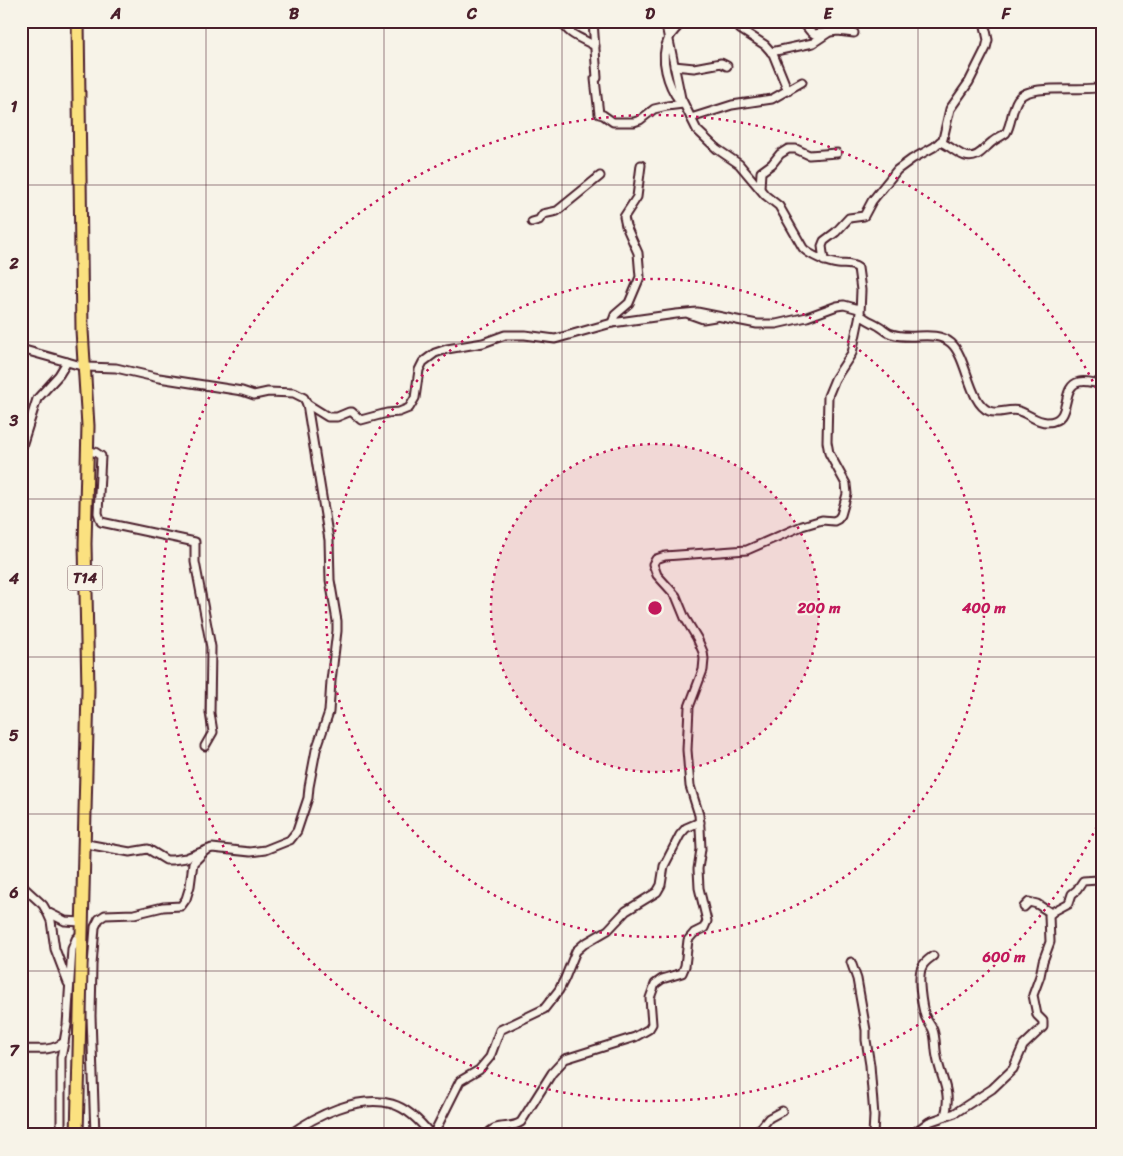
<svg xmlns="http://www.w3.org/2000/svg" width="1123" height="1156" viewBox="0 0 1123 1156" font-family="Sriracha,sans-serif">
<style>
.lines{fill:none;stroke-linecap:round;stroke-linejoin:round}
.minor-casing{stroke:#4a1f2b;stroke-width:11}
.trunk-casing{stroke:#4a1f2b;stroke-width:15}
.minor{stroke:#f7f3e8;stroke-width:7}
.trunk{stroke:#fbe180;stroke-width:11}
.grid{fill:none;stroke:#4a1f2b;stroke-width:1;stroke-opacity:0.55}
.ring{fill:none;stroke:#c2185b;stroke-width:2.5;stroke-dasharray:2.5 5}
.labels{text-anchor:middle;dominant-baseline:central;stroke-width:4.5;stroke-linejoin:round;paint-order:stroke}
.shield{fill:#f7f3e8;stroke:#7e5f64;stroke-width:1}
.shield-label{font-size:15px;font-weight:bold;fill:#4a1f2b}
.centre{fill:#c2185b;stroke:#f7f3e8;stroke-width:2.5}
.ring-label{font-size:15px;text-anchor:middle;font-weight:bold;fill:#c2185b;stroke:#f7f3e8;stroke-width:4.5;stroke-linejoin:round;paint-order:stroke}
.neatline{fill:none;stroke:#4a1f2b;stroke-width:2}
.grid-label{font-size:16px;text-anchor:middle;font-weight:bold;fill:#4a1f2b}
</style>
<rect width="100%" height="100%" fill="#f7f3e8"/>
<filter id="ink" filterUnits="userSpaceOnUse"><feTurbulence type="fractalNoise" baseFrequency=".02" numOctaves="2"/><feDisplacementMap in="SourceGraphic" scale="10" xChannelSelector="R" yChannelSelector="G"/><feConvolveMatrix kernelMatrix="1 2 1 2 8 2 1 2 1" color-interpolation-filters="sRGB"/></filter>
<g filter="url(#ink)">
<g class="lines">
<g class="minor-casing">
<g id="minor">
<path d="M563,21c3,14 21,18 32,25"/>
<polyline points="593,21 597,78 595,79 599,114 603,115 613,122 634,122 640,120 654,109 667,106 683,104"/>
<path d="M665,21l16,77 16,32 20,19 22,15 26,31 14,11 24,42c6,7 25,15 35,16 7,1 13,-1 20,4l3,22 -1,24c5,6 13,8 19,12 4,2 8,7 13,8 19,7 42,-5 59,9 16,14 18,60 38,68 9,4 20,-3 30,0 10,3 17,11 28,11 27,0 12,-35 32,-40 8,-2 15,2 23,2"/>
<polyline points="802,21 810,31 814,34 838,31 854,33"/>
<polyline points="740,29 765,45 773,54 788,91"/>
<polyline points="771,52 813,43 828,33"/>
<polyline points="674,66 694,68 721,63 727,66"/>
<path d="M679,100c-11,-14 -20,-42 -11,-60 3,-7 10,-13 15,-19"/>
<polyline points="691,118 732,105 772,99 802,82"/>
<path d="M940,142c9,3 16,11 25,14 13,4 19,-8 27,-14 5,-4 10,-6 14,-9 6,-10 5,-23 12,-34 11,-16 64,-7 84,-12"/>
<polyline points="760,188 761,172 772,164 780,154 788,149 796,149 809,155 837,153"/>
<polyline points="532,222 539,220 543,214 557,211 600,176"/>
<polyline points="824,261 822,246 824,241 836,232 849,218 864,216 872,201 897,170 912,159 934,147 943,139 950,109 969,82 986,48 988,40 985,26 988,21"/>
<polyline points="689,314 703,319 715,317"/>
<polyline points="612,323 615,315 629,303 640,277 638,253 626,226 624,217 637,197 641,165"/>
<polyline points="21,349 85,367 116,368 159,378 242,391 254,395 268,392 294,393 304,398 307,404 329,540 330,580 337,621 337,631 331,681 329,712 316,750 309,787 308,798 297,831 290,840 265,850 250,852 212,848 186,858 172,860 166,860 148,849 130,852 92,845 84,842"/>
<polyline points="307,404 328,417 337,417 349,412 352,412 361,420 387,413 399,412 409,408 415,398 419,370 423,362 435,353 447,349 483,343 505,335 525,335 555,339 612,323 676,314 697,312 757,324 776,324 807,317 837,306 844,305 859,309"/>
<polyline points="21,449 37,399 59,375 67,362"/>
<polyline points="87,452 95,452 101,456 98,513 101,522 195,542 195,562 211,647 210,713 213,732 205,746"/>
<polyline points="21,885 43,905 47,912 51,921 55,949 68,983"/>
<polyline points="1024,907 1029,902 1037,904 1051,913"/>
<polyline points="47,912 65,921 81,922"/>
<path d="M933,956c-4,3 -9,6 -11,11 -5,10 0,39 3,49 2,5 6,9 8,14 3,8 2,18 4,27 4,23 15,34 8,59"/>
<polyline points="851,962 857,979 866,1030 866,1040 870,1065 874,1116 873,1135"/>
<path d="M21,1049c15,0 30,3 43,-7l3,-17 5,-76 4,-10 5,-5"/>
<polyline points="61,1135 61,1058 64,1042"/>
<polyline points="95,1135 91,1016 92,965 95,927 99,919 105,915 134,914 163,907 181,906 186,899 190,886 193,863 203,853"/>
<path d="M289,1135c26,-19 70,-41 103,-31 17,5 29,18 39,31"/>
<polyline points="433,1135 460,1081 479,1070 490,1057 500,1030 544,1009 559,990 565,978 576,951 584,944 608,930 626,911 657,892 661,885 664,866 680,835 686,828 700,822"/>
<path d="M487,1135c9,-13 23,-5 34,-13l31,-49 13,-14 70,-22 14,-8 3,-5 -2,-26 5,-14 7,-5 20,-6 3,-7 3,-26 6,-7 10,-5 3,-7 -8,-33 -1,-19 3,-20 -1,-21 -1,-13 -9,-29 -3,-36 2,-43 14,-37 1,-11 -1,-7 -6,-14 -12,-20 -9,-22 -19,-21 -4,-11 3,-5 9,-3 82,-6 55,-24 20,-6 12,1 4,-2 3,-4 6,-21 -1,-10 -17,-31 -2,-11 1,-46 7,-17 17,-26 8,-39"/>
<polyline points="745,1135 761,1128 769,1118 782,1111"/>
<polyline points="911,1135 929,1122 955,1113 992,1089 1013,1069 1023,1046 1043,1027 1043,1021 1037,1015 1033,995 1040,976 1043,961 1050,942 1049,915 1054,911 1069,903 1072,894 1077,890 1083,881 1098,880 1102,878"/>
</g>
</g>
<g class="trunk-casing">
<polyline id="trunk" points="77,1135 88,690 85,544 88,426 82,330 78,21"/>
</g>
<use href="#minor" class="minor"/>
<use href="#trunk" class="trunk"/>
</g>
</g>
<path class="grid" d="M206,21v1114M384,21v1114M562,21v1114M740,21v1114M918,21v1114M21,185h1081M21,342h1081M21,499h1081M21,657h1081M21,814h1081M21,971h1081"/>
<circle cx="655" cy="608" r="164" fill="#c2185b" fill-opacity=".12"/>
<g class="ring">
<circle cx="655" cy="608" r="164"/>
<circle cx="655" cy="608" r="329"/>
<path d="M1100 820A493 493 0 1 1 1100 396"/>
</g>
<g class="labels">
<rect class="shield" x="67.5" y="565.5" width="35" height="25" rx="4"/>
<g class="shield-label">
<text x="85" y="578">T14</text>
</g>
</g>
<circle cx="655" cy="608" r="8" class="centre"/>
<g class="ring-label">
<text x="819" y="613">200 m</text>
<text x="984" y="613">400 m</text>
<text x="1004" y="962">600 m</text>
</g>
<rect width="1123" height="1156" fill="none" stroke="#f7f3e8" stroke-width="55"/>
<rect x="28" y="28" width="1068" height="1100" class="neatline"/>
<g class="grid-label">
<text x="116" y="19">A</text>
<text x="294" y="19">B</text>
<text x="472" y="19">C</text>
<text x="650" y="19">D</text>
<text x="828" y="19">E</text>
<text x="1006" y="19">F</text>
<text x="14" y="112">1</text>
<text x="14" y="269">2</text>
<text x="14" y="426">3</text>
<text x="14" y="584">4</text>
<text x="14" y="741">5</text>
<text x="14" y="898">6</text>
<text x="14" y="1056">7</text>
</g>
</svg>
